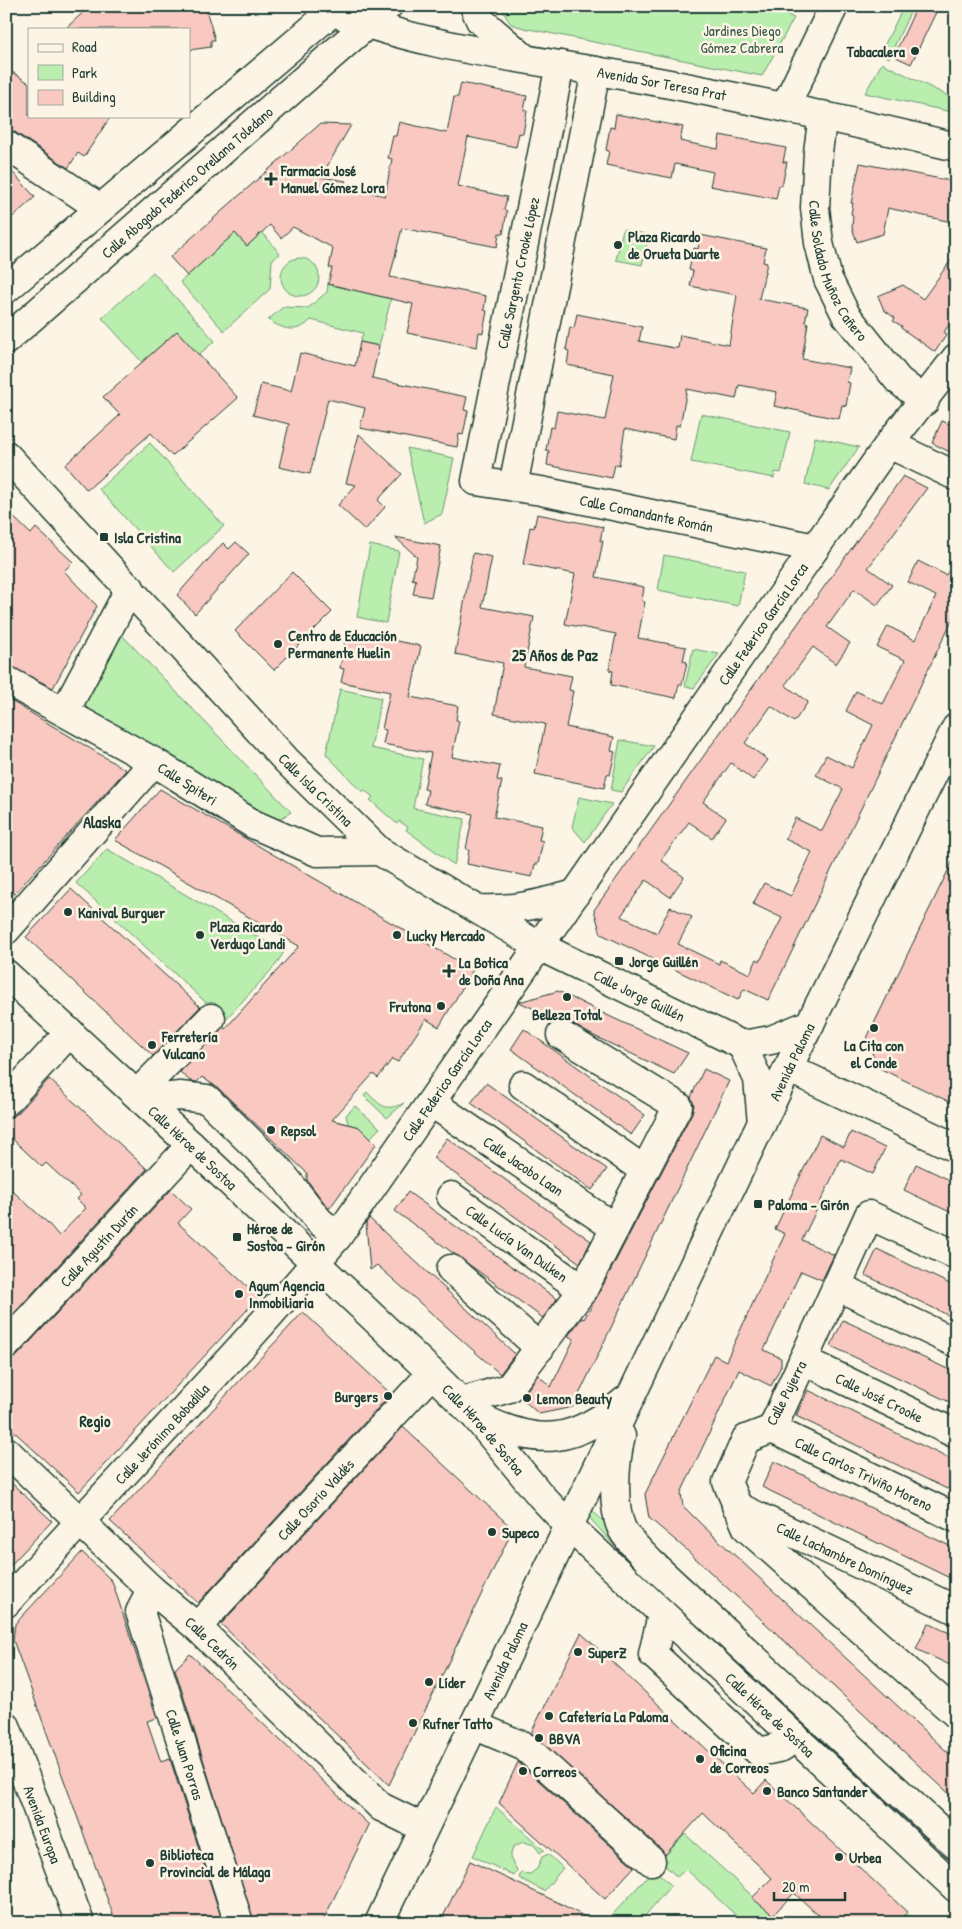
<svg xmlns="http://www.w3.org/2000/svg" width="962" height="1929" viewBox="0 0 962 1929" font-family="'Patrick Hand',sans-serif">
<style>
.green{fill:#b9eeaf;stroke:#6c9672}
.building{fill:#f9c9c1;stroke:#1f3d34}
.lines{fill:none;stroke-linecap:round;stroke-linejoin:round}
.minor-casing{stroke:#1f3d34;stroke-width:31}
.major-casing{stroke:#1f3d34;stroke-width:31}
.minor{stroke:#fcf5e5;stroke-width:28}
.major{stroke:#fcf5e5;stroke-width:28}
.poi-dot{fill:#1f3d34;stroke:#fcf5e5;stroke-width:2}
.labels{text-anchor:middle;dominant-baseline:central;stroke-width:5;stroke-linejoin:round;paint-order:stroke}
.park-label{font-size:15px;fill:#365846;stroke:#fcf5e5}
.poi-label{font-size:15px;font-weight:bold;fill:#1f3d34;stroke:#fcf5e5;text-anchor:start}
.street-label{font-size:15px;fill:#1f3d34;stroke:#fcf5e5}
.neighbourhood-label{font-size:16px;font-weight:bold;fill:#1f3d34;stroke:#fcf5e5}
</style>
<rect width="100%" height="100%" fill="#fcf5e5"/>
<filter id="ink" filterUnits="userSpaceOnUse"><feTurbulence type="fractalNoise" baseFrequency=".02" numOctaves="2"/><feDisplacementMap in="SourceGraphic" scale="10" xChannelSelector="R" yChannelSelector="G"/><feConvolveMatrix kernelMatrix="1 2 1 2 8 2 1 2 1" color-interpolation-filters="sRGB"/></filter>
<g filter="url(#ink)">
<g class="green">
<polygon points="504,6 769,6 794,18 762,76 524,28 511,24 503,12"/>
<polygon points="904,6 913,6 889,58 880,54"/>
<polygon points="882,63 956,100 956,113 865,93"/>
<polygon points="623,229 649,235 642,265 616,260"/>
<polygon points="262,232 280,254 272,260 270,289 224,331 180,282 235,233 247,246"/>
<circle cx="300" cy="277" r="19"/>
<polygon points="153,272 215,341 198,355 177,331 142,362 102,318"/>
<path d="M328,284l63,15 -12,47 -19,-4 3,-9 -52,-13c-14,14 -27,10 -43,0l15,-13 25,1 19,-16z"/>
<polygon points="701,414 790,432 781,473 775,472 774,478 691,462"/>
<polygon points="815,437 859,447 829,490 805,484"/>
<polygon points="150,443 224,526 174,572 99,489"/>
<polygon points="407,448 454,458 442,514 424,523"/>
<polygon points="370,545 399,551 386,623 357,617"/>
<polygon points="664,555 745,571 738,606 658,590"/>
<polygon points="120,633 291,812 276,821 88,713 84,706 85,697"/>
<polygon points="693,649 719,654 694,688 685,686"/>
<polygon points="340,689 381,698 371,748 423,759 413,808 465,819 454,865 406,830 408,827 399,821 397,824 370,800 373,797 364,790 362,792 326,754"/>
<polygon points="620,740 654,746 621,792 611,790"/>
<polygon points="579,797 612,804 585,842 572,827"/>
<polygon points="107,849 284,952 275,966 225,1020 76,883"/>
<path d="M367,1092c14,14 18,20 37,11l-17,15 -23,-22z"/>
<polygon points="355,1106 380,1128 370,1138 359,1127 348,1124 346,1115"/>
<polygon points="589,1507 605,1523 609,1535 619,1551 587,1515"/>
<polygon points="496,1807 544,1850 540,1853 534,1845 523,1842 513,1847 510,1858 517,1870 514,1876 473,1856"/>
<polygon points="685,1834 773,1915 766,1923 744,1923 686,1869 677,1877 660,1861"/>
<polygon points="548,1854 563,1868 544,1891 519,1878 521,1873 530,1874 537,1869 542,1857"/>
<polygon points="654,1869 671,1885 639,1923 605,1923"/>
<polygon points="907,1912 918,1923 897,1923"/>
</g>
<g class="building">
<polygon points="90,6 205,6 215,40 211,40 211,47 189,50 189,29 65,29"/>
<polygon points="917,6 939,6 911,64 894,56"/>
<polygon points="6,68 29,83 29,116 111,116 84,157 78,153 68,168 15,132 6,130"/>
<polygon points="461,83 527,96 524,110 527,111 523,134 519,133 516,147 468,137 458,186 507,197 504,210 507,211 503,234 499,233 497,247 402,228 390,277 486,296 484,310 487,311 483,333 479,332 477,347 407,333 413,304 328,284 332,268 329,268 333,248 293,227 281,238 270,225 247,246 235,233 187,276 170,257 320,124 351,125 321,177 346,181 343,186 385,196 392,159 388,158 393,136 396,136 399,122 447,133 454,97 458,97"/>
<polygon points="616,114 683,127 680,141 718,149 720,135 786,148 783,162 787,162 782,186 779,185 776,199 710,186 713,172 675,164 672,178 606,165 609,151 606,150 610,127 614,128"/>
<polygon points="860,163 956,182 956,223 888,208 883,234 857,242 852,228 853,215 851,214 853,203 851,203"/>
<polygon points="6,165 35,197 6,223"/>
<polygon points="700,235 766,248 763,262 767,263 759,299 808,308 805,322 808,323 802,359 850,368 847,382 850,383 846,406 842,405 839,419 774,406 777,392 739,385 736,399 687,389 680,426 676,425 674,439 625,429 619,465 615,464 612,478 547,465 549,451 546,450 550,427 554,428 557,411 605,420 614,374 567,365 569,351 566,350 570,327 574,328 577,314 642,327 639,341 674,348 678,348 680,335 729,345 737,295 690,286 693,271 689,270 694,248 698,249"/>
<polygon points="956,253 956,315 944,332 947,334 935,352 901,328 902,326 893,321 895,318 884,310 878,296 903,285 923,299"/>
<polygon points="177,331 238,398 172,456 151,433 87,490 65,465 120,415 103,397"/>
<polygon points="360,342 379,346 372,378 467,397 464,410 468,411 463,435 459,434 457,447 360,428 365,408 328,399 310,474 279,467 289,424 253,415 261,384 291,391 300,353 355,366"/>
<polygon points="942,421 956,427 956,455 932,443"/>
<polygon points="359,434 402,474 378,500 385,507 365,530 338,505 356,485 346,483"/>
<polygon points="903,476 927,488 868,568 892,585 877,605 854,589 827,627 850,643 836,664 813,647 785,685 808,702 794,722 771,706 745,743 768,760 753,780 731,763 703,802 726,818 712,838 689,822 661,860 684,877 670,897 646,880 621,916 657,933 670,907 692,917 678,944 719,964 720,960 750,974 757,959 760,961 782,918 753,904 764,883 791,896 812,852 785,839 795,818 822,831 843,789 816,775 826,755 852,768 873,725 846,711 856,691 883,704 905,660 877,647 888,626 915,640 936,596 908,582 918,561 946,575 956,556 956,612 780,976 768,1000 744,989 738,1000 601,934 594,910"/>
<polygon points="6,510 31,534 36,528 73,562 64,571 97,606 53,688 6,664"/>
<polygon points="537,514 603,527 600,541 603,541 596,577 644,587 642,601 645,602 638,638 686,647 683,661 687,662 682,685 679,684 676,698 611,685 613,671 609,670 616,634 565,624 575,574 523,564 530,527 534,528"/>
<polygon points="395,537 441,546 431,597 413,594 416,580 412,579 417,557"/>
<polygon points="236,542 249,554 195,614 177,595 223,543 229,549"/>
<polygon points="473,553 492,557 482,607 534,617 524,667 572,676 569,690 573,691 566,727 614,737 611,751 615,752 610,775 607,774 604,788 535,774 545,724 494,714 503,663 455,654"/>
<polygon points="292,572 332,612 274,670 235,631"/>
<polygon points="347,631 421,646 410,697 458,706 456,720 459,721 452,757 500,766 497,780 502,781 494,817 542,826 539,840 543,841 538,864 535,864 532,877 467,864 469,850 466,849 473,814 425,804 428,790 424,789 431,753 383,744 386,730 382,729 390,692 341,682 344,669 340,668"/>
<polygon points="6,698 126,770 6,903"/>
<polygon points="160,789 473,970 439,1027 426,1019 398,1062 392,1059 378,1078 373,1074 332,1120 359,1127 376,1144 329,1209 307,1180 307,1173 218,1088 202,1077 197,1082 190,1081 180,1072 223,1027 225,1029 299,946 115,840"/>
<polygon points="956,854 956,1105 877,1067 867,1038"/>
<polygon points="71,889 200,1007 153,1056 26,937"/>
<polygon points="558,991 611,1017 688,1053 674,1074 590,1034 569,1022 559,1020 519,1002"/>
<polygon points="524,1029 645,1115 631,1135 511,1049"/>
<polygon points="704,1069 729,1081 573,1407 539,1414 521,1398 538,1375 551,1387 574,1339 568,1336 582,1318 584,1319 597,1297 692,1113 694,1105 691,1097"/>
<polygon points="49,1079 147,1169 6,1322 6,1185 48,1223 59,1236 86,1208 77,1199 81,1195 46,1163 42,1167 6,1133 6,1120 18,1113"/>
<polygon points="486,1083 607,1169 592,1190 471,1103"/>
<polygon points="851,1132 885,1148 873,1174 841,1159 802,1240 834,1255 822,1280 801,1271 764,1350 781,1358 781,1366 771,1386 739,1370 681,1493 683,1506 701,1524 956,1760 956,1800 681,1545 649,1518 647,1507 645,1494 714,1355 726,1361 785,1234 775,1229 820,1135 844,1147"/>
<polygon points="447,1138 591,1241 580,1263 433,1158"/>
<polygon points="916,1164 956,1183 956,1215 904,1190"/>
<polygon points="171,1190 191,1209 178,1223 259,1297 79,1492 6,1424 6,1360 17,1356"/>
<polygon points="408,1192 557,1299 543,1318 395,1211"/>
<polygon points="369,1218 515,1354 500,1374 377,1265 370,1270 366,1223"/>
<polygon points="877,1249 956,1287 956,1319 865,1275"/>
<polygon points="303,1312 391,1394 198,1603 110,1521"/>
<polygon points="843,1320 956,1373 956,1405 831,1346"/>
<polygon points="808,1390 956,1462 956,1490 949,1487 947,1489 796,1416"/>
<polygon points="403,1427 513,1529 389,1785 221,1624"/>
<polygon points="774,1461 956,1549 956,1581 762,1487"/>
<polygon points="6,1478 52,1521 6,1570"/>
<polygon points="82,1552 112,1581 157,1718 147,1721 161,1762 170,1759 223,1923 116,1923 13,1640 15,1624"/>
<polygon points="928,1623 956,1636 956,1668 916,1649"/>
<polygon points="581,1633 754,1793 766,1780 907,1912 897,1923 827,1923 794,1893 773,1915 752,1898 772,1878 703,1813 665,1855 661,1849 531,1733"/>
<polygon points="190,1654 369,1825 322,1923 254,1923 175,1669"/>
<polygon points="518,1762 634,1867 605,1899 499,1803"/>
<polygon points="470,1861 559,1903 597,1923 440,1923"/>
</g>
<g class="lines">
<g class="minor-casing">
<g id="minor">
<path id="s1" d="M560,65l-84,416 65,10 274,57"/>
<polyline points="785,107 834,6"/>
<path id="s2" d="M823,115l-5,37 -3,56 4,35 9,36 18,36 52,65 27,21"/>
<polyline points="6,145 100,208"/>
<polyline points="889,444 956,476"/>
<path id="s3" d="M6,455l280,305 93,91 160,95 203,99 29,-5 39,-16"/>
<polyline points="513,486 596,71"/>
<path id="s4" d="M6,680l148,82 99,62 64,28 62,-1"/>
<polyline points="65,711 130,588"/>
<path d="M478,909c36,2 62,-5 97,-15"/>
<polyline points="6,930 154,762"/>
<polyline points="742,1045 758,1079 762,1123"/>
<polyline points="788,1068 956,1148"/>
<polyline points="523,1085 644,1170"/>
<polyline points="137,1094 211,1018"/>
<polyline points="142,1100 180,1096 207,1099 279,1170 319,1221 338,1236"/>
<polyline points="6,1102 70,1032"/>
<path id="s5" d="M432,1103l183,125"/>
<path id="s6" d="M451,1196l132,94"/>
<polyline points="956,1255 869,1215 772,1429 746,1439 727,1482 747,1528 956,1714"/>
<polyline points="451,1269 540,1348"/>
<polyline points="837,1286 956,1343"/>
<path id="s7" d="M6,1345l185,-200"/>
<path id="s8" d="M803,1360l153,74"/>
<polyline points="461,1402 509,1388 583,1290 678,1106 561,1035"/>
<path id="s9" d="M772,1429l184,89"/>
<path id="s10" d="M6,1451l145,138 46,38 184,180 43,21"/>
<path id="s11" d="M736,1506l220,104"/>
<path id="s12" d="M151,1589l-11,23 99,311"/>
<path id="s13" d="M6,1603c110,-123 226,-241 332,-367l477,-688 74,-104 67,-86"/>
<polyline points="662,1615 653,1654 759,1752 782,1747 795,1737"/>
<path id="s14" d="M197,1627l235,-254"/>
<polyline points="474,1725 525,1747 651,1861"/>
</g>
</g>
<g class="major-casing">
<g id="major">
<path id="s15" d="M319,6c98,42 208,52 312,71 109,19 217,44 325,70"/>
<polyline points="474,6 480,20 523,57"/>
<polyline points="6,289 339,6"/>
<path id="s16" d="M6,340l382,-334"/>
<path id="s17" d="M6,974l185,171 241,228 43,43 66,80 29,31 386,361"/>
<path d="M479,1417c61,31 95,26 147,-17"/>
<path d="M621,1436c-6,24 -10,70 1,93 6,12 19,23 28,33l306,283"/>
<path id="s18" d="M6,1726l74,197"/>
<path id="s19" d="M379,1923l409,-855 168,-340"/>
</g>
</g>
<use href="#minor" class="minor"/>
<use href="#major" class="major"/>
</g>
</g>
<g class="poi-dot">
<circle cx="915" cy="51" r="5"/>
<path d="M268.5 171.5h5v5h5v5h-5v5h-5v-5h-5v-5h5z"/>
<circle cx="618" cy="245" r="5"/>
<rect x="99" y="532" width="10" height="10" rx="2.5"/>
<circle cx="278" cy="644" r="5"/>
<circle cx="68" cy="912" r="5"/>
<circle cx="200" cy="935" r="5"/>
<circle cx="397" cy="935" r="5"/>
<rect x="614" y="956" width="10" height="10" rx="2.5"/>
<path d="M446.5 963.5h5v5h5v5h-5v5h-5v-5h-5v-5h5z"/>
<circle cx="567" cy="997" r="5"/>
<circle cx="441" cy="1006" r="5"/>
<circle cx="874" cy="1028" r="5"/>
<circle cx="152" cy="1045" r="5"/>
<circle cx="271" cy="1130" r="5"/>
<rect x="753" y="1199" width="10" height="10" rx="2.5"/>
<rect x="232" y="1232" width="10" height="10" rx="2.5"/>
<circle cx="239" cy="1294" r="5"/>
<circle cx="388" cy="1396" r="5"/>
<circle cx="527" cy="1398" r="5"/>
<circle cx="492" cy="1532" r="5"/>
<circle cx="578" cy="1652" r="5"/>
<circle cx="429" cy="1682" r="5"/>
<circle cx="549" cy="1716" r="5"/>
<circle cx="413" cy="1723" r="5"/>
<circle cx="539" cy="1738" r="5"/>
<circle cx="700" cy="1759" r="5"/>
<circle cx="523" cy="1771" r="5"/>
<circle cx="767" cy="1791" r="5"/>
<circle cx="839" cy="1857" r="5"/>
<circle cx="150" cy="1863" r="5"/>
</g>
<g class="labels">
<g class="park-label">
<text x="742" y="30">Jardines Diego<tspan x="742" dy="17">Gómez Cabrera</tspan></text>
</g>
<g class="poi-label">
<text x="905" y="51" text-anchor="end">Tabacalera</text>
<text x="281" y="170">Farmacia José<tspan x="281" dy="17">Manuel Gómez Lora</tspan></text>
<text x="628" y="236">Plaza Ricardo<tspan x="628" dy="17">de Orueta Duarte</tspan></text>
<text x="114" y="537">Isla Cristina</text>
<text x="288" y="635">Centro de Educación<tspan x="288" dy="17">Permanente Huelin</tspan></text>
<text x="78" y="912">Kanival Burguer</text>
<text x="210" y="926">Plaza Ricardo<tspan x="210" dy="17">Verdugo Landi</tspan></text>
<text x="407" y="935">Lucky Mercado</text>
<text x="629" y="961">Jorge Guillén</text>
<text x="459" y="962">La Botica<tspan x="459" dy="17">de Doña Ana</tspan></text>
<text x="431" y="1006" text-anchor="end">Frutona</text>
<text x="567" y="1014" text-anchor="middle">Belleza Total</text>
<text x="162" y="1036">Ferretería<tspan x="162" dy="17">Vulcano</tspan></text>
<text x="874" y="1045" text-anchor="middle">La Cita con<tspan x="874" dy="17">el Conde</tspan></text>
<text x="281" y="1130">Repsol</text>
<text x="768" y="1204">Paloma - Girón</text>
<text x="247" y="1228">Héroe de<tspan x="247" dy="17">Sostoa - Girón</tspan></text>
<text x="249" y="1285">Agum Agencia<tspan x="249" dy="17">Inmobiliaria</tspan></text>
<text x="378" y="1396" text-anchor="end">Burgers</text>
<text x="537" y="1398">Lemon Beauty</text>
<text x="502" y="1532">Supeco</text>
<text x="588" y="1652">SuperZ</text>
<text x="439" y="1682">Líder</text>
<text x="559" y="1716">Cafetería La Paloma</text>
<text x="423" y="1723">Rufner Tatto</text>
<text x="549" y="1738">BBVA</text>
<text x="710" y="1750">Oficina<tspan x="710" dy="17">de Correos</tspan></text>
<text x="533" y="1771">Correos</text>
<text x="777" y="1791">Banco Santander</text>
<text x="160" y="1854">Biblioteca<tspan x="160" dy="17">Provincial de Málaga</tspan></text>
<text x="849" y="1857">Urbea</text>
</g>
<g class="street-label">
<text stroke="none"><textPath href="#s15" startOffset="352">Avenida Sor Teresa Prat</textPath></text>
<text stroke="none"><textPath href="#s16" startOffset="240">Calle Abogado Federico Orellana Toledano</textPath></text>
<text stroke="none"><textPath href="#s2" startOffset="161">Calle Soldado Muñoz Cañero</textPath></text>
<text transform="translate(518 273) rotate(-78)">Calle Sargento Crooke López</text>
<text stroke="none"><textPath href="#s1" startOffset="598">Calle Comandante Román</textPath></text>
<text stroke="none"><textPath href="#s13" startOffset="1240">Calle Federico García Lorca</textPath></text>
<text stroke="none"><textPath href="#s4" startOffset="209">Calle Spiteri</textPath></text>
<text stroke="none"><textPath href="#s3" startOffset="456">Calle Isla Cristina</textPath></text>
<text stroke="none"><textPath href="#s3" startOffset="842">Calle Jorge Guillén</textPath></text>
<text stroke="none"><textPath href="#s19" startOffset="955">Avenida Paloma</textPath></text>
<text stroke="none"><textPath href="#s13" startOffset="685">Calle Federico García Lorca</textPath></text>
<text stroke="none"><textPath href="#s17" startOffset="255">Calle Héroe de Sostoa</textPath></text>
<text stroke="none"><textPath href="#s5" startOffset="111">Calle Jacobo Laan</textPath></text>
<text stroke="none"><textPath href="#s6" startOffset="81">Calle Lucía Van Dulken</textPath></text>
<text stroke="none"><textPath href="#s7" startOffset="136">Calle Agustín Durán</textPath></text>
<text transform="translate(786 1393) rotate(-63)">Calle Pujerra</text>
<text stroke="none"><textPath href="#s8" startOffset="85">Calle José Crooke</textPath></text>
<text stroke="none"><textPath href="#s17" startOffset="660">Calle Héroe de Sostoa</textPath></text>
<text stroke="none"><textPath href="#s13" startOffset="230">Calle Jerónimo Bobadilla</textPath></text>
<text stroke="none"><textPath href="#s9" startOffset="102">Calle Carlos Triviño Moreno</textPath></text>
<text stroke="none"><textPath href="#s14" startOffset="174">Calle Osorio Valdés</textPath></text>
<text stroke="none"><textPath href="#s11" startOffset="121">Calle Lachambre Domínguez</textPath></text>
<text stroke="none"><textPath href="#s10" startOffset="282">Calle Cedrón</textPath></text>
<text stroke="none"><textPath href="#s19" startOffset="291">Avenida Paloma</textPath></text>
<text stroke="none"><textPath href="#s17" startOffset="1065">Calle Héroe de Sostoa</textPath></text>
<text stroke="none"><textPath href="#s12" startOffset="175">Calle Juan Porras</textPath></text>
<text stroke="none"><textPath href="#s18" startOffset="105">Avenida Europa</textPath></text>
</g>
<g class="neighbourhood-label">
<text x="555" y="655">25 Años de Paz</text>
<text x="102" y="822">Alaska</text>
<text x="95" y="1421">Regio</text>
</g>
</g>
<rect width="962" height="1929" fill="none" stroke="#fcf5e5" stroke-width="25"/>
<rect x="12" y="12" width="937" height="1904" fill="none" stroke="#1f3d34" stroke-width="2" filter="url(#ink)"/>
<rect x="28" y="28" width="162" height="90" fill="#fcf5e5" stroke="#a4ab9e"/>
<rect x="38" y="44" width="25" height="8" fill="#fcf5e5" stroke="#a4ab9e"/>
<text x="72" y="52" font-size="15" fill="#1f3d34">Road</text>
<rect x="38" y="65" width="25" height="15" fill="#b9eeaf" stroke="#a4ab9e"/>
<text x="72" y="78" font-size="15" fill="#1f3d34">Park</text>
<rect x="38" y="90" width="25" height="15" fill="#f9c9c1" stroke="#a4ab9e"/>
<text x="72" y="102" font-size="15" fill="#1f3d34">Building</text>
<path d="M774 1892v8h71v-8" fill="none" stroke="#1f3d34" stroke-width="2.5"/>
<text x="782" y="1892" font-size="15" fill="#1f3d34" stroke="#fcf5e5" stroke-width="4" paint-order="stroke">20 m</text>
</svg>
